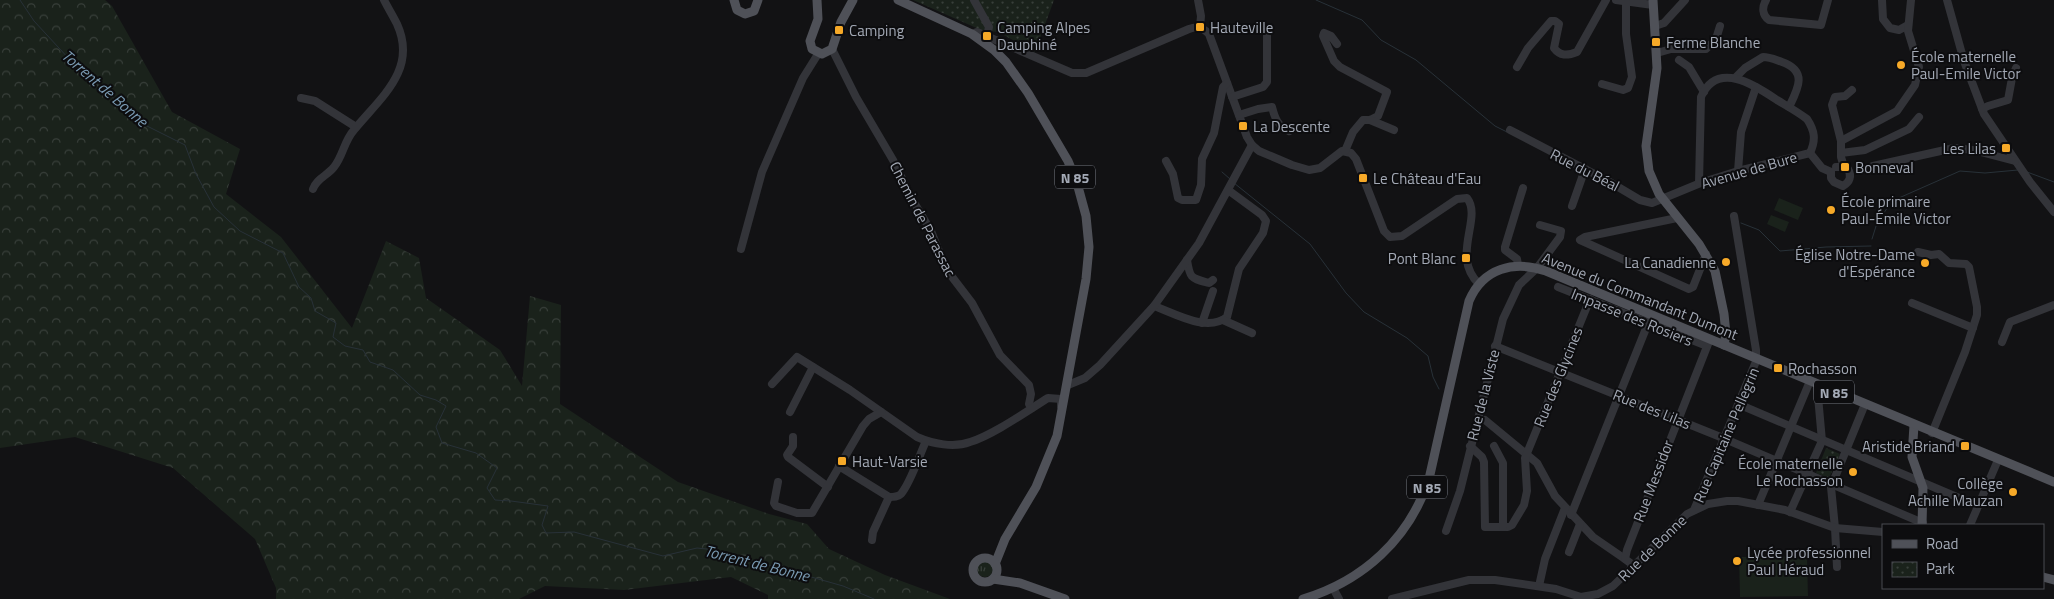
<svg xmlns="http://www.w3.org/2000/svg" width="2054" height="599" viewBox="0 0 2054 599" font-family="'Titillium Web',sans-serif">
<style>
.grass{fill:url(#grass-tufts)}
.forest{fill:url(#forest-crowns)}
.park{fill:url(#park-dots)}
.pitch{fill:#1a221b}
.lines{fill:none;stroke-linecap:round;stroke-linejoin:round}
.stream{stroke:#283138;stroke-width:1}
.minor{stroke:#333439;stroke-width:8}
.major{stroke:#4f5158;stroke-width:9}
.poi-dot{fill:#f6a928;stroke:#0d0d0f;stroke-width:2}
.labels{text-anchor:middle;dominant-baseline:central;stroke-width:4;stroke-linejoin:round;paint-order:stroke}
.shield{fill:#0d0d0f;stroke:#767a83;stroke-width:1}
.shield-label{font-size:14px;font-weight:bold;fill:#a3a9b5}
.poi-label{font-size:15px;fill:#a3a9b5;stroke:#0d0d0f;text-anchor:start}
.street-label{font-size:15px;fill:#a3a9b5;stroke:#0d0d0f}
.water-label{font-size:16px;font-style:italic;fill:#7999b1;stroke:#0d0d0f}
</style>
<defs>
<pattern id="grass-tufts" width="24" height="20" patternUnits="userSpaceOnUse" patternTransform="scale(1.25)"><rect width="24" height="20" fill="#1a221b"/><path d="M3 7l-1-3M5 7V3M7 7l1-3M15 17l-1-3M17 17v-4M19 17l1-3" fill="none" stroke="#383f3a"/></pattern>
<pattern id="forest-crowns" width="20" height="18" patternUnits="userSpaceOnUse" patternTransform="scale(1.25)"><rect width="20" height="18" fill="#1a221b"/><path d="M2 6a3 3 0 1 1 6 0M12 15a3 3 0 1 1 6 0" fill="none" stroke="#383f3a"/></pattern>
<pattern id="park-dots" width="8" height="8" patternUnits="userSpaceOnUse" patternTransform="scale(1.25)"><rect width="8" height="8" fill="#1a221b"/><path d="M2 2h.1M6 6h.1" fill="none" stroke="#383f3a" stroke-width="1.8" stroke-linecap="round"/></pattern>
</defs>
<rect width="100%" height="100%" fill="#121214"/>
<circle class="grass" cx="985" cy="569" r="8"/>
<polygon class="forest" points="0,0 105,0 112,6 172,112 240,149 226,194 281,237 352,328 386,241 419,258 426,298 500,350 522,386 530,296 561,305 560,404 678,482 769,514 807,524 829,549 885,575 950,599 768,599 768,595 731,577 624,590 545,586 519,599 276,599 276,588 255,539 173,468 75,437 0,448"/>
<g class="park">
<polygon points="913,0 1054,0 1035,52 998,32 981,30"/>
<polygon points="1826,448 1840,454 1829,478 1816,473"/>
</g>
<g class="pitch">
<polygon points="1779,198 1803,208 1798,220 1774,210"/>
<polygon points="1771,215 1789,222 1785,232 1767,224"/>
<polygon points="1807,556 1808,596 1740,597 1739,557"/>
</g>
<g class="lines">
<g class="stream">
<polyline points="20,0 34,21 71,61 143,124 185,145 196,174 214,207 240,231 283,253 299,287 311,298 315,311 336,323 333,337 345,346 363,350 370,362 393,370 420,395 436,400 446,406 436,427 442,443 476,453 497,468 487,488 495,500 511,501 548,506 542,525 546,533 574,532 663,556 697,548 716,550 843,586 874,599"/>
<polyline points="1316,0 1362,20 1381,40 1416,60 1495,126 1507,132"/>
<polyline points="1222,172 1230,179"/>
<polyline points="2027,172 2054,182"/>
<polyline points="1234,183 1310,244 1346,293 1364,312 1407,338 1428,356 1433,377 1439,389"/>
<polyline points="1741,223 1759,230 1780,251 1826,247 1871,246"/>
<polyline points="1872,239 1877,223 1892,201 1960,171 1985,173 2018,170"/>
</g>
<g class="minor">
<polyline points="974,0 989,27 987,36"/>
<polyline points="1198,0 1201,16 1200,27"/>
<polyline points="1616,0 1653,5"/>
<path d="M1766,0c-4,7 -4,15 3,20l52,5 7,-25"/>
<polyline points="1882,0 1883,19 1890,28 1899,30 1908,25"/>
<polyline points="1947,0 1964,61 1984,114 2030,182 2054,212"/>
<polyline points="1655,26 1664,23 1685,0"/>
<path d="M972,34l5,-2 88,38 7,3h14l103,-44c8,-3 14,-2 20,5l38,103 5,8 7,6 33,14 17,5 11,-2 22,-17 9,2 5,6 28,72 6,6 12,-1 55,-37 10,-1c16,20 -17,58 12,86"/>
<polyline points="1337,44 1331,36 1324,33 1323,36 1334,61 1340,67 1387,92 1378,116 1370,120 1363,120 1353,132 1345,151"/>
<polyline points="832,49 856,97 893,160 912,199 931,231 946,269 972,303 1000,355 1029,385 1031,394 1029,404 1032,408"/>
<polyline points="1657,53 1671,49 1706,49 1716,39 1720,26"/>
<polyline points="1679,60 1689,67 1704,92"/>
<path d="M1517,67l11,-19 23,-27h4l4,3 -5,24c6,8 13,8 23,4l29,-52"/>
<path d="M1735,78l10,-10 18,-11c7,0 13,3 19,5 26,9 16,27 7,45"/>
<polyline points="1602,84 1623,90 1628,88 1632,77 1626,34 1626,1"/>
<polyline points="1232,97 1263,87 1267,82 1267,36"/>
<polyline points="301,98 315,101 356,127"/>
<polyline points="1982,109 1988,106 2008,100 2012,78 2016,68"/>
<path d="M1239,115l19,-6 14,-2c3,12 6,19 17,24"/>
<polyline points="1370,120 1394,130"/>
<polyline points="1510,130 1608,181 1640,200 1652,203 1703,182 1738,171 1810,153"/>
<polyline points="1841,141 1832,105 1835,97 1845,96 1852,90"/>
<polyline points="1810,153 1822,168 1831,172"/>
<polyline points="1841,153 1865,150 1909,129 1919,117"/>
<polyline points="1166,161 1173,174 1178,198 1182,200 1196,200 1201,185 1202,159 1214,133 1223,87 1227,83"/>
<polyline points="1873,166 1954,148 1973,150 2015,161"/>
<polyline points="1844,167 1841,157 1841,141 1897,111 1915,85 1919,67 1908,31 1911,0"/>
<polyline points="1738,171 1741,132 1756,87"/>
<path d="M1831,172v6l3,4 9,4c7,-4 9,-10 5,-17l-5,-2h-7"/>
<path d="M1699,183l2,-86c16,-37 54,-12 76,3 10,6 21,12 30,19 8,12 9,21 3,34"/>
<path d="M313,189c4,-11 14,-13 21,-22 9,-11 10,-26 20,-37 26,-32 64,-60 43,-106 -4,-8 -9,-16 -13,-24"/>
<polyline points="1572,206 1585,169"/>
<polyline points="1734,216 1756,350 1756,359"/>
<polyline points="1677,218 1585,237 1580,240 1689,289 1693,287 1706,254"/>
<polyline points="741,249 762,172 803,78 818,54"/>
<polyline points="1918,252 1931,255 1939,254 1949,263 1966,264 1969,267 1977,307 1977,315 1965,352 1932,433"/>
<path d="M1187,260c3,19 4,18 22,23l4,-3"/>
<polyline points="1518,265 1517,259 1505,250 1505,247 1523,188"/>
<polyline points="1558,287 1707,346"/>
<polyline points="1912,303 1973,328"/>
<path d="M1154,306c20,7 53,27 73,11l12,-48 24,-36 3,-12 -4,-6 -34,-25"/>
<polyline points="1223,320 1252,333"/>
<polyline points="1202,323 1213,291"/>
<polyline points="2002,342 2010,322 2054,305"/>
<polyline points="1495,346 1718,436 1923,523"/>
<path d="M772,384l25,-27 53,33 67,47c16,7 37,11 53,5 23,-7 57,-31 78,-44l13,1v7"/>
<polyline points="1068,385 1085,378 1100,365 1154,306 1199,243 1252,145"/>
<polyline points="1817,385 1822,441"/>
<polyline points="1738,404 1978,506"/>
<polyline points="790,412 813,367"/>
<polyline points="1485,420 1537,463 1555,496 1593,537 1625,559"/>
<polyline points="793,437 793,446 787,455 788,457 828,487"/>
<polyline points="1470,446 1482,457 1484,462 1485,527 1508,527 1512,525 1524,505 1527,491 1525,458 1590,299"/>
<polyline points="1494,446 1503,463 1503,527"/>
<path d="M839,466l50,31c5,0 9,0 12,-3 10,-12 18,-38 25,-53"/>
<polyline points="778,482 774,503 776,506 797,513 812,513 863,426 869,419 881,412"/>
<polyline points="1758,505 1810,381"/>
<polyline points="1694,510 1757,359"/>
<polyline points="1790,512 1822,441"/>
<polyline points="1571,515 1651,316"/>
<polyline points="1970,525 1998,460"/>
<polyline points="1446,531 1460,491 1503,319 1519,285 1537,268 1560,237 1561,231 1540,225"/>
<polyline points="872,540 873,532 889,497"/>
<polyline points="1569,552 1580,524"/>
<polyline points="1633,565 1625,559 1627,550 1710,339"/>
<polyline points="1837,567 1835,528 1831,487 1865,404"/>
<polyline points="1539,586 1545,559 1565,508"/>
<polyline points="1333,588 1339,599"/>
<polyline points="1392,599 1469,580 1495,580 1556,589 1581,597 1598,594 1613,586 1687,514 1708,504 1727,501 1738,501 1785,510 1835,528 1883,532"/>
</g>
<g class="major">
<polyline points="734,0 737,10 745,14 754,11 758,0"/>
<polyline points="817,0 818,19 810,41 812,49 822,54 832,49 841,22 853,0"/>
<polyline points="898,0 972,34 994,50 1006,62 1028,93 1068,161 1077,183 1086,216 1089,247 1086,279 1057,436 1036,487 1005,539 995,564"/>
<polyline points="1653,0 1657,68 1646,146 1649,171 1659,194 1699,244 1715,271 1724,314 1726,334 1724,345"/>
<polyline points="1914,425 1912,457 1923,488 1922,525"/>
<circle cx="985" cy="570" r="12"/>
<polyline points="2043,577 2054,580"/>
<polyline points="993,579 1020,583 1065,599"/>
<path d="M1303,599c60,-18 106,-60 126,-120l40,-178c14,-33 45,-41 77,-30l508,211"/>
</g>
</g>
<g class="poi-dot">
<rect x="1195" y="22" width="10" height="10" rx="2.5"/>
<rect x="834" y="25" width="10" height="10" rx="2.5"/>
<rect x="982" y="31" width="10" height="10" rx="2.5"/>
<rect x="1651" y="37" width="10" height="10" rx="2.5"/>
<circle cx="1901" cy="65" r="5"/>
<rect x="1238" y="121" width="10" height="10" rx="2.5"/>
<rect x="2001" y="143" width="10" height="10" rx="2.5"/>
<rect x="1840" y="162" width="10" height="10" rx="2.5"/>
<rect x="1358" y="173" width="10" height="10" rx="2.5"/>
<circle cx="1831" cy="210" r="5"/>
<rect x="1461" y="253" width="10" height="10" rx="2.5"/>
<circle cx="1726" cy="262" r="5"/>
<circle cx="1925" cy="263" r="5"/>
<rect x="1773" y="363" width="10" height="10" rx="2.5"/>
<rect x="1960" y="441" width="10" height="10" rx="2.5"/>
<rect x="837" y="456" width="10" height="10" rx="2.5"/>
<circle cx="1853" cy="472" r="5"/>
<circle cx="2013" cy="492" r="5"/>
<circle cx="1737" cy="561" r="5"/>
</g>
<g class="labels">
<g class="shield">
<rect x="1055" y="165.5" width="40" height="23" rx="4"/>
<rect x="1814" y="380.5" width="40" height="23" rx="4"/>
<rect x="1407" y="475.5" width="40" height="23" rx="4"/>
</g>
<g class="shield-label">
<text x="1075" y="177">N 85</text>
<text x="1834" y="392">N 85</text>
<text x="1427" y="487">N 85</text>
</g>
<g class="poi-label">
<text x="997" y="27">Camping Alpes<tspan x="997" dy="17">Dauphiné</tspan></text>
<text x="1210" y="27">Hauteville</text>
<text x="849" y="30">Camping</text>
<text x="1666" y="42">Ferme Blanche</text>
<text x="1911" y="56">École maternelle<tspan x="1911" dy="17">Paul-Emile Victor</tspan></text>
<text x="1253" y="126">La Descente</text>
<text x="1996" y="148" text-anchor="end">Les Lilas</text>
<text x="1855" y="167">Bonneval</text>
<text x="1373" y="178">Le Château d'Eau</text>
<text x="1841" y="201">École primaire<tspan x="1841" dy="17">Paul-Émile Victor</tspan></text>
<text x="1915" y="254" text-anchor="end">Église Notre-Dame<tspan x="1915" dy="17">d'Espérance</tspan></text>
<text x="1456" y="258" text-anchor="end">Pont Blanc</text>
<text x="1716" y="262" text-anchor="end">La Canadienne</text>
<text x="1788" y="368">Rochasson</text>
<text x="1955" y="446" text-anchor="end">Aristide Briand</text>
<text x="852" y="461">Haut-Varsie</text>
<text x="1843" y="463" text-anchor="end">École maternelle<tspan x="1843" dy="17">Le Rochasson</tspan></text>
<text x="2003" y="483" text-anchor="end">Collège<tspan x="2003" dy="17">Achille Mauzan</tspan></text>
<text x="1747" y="552">Lycée professionnel<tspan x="1747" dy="17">Paul Héraud</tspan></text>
</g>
<g class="street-label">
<text transform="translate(1585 170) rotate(27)">Rue du Béal</text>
<text transform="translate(1749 170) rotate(-16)">Avenue de Bure</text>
<text transform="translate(923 219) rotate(63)">Chemin de Parassac</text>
<text transform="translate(1640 296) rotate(22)">Avenue du Commandant Dumont</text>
<text transform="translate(1632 317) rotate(22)">Impasse des Rosiers</text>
<text transform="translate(1558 377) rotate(-68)">Rue des Glycines</text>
<text transform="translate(1483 395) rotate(-76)">Rue de la Viste</text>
<text transform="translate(1652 409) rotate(22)">Rue des Lilas</text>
<text transform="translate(1726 435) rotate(-67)">Rue Capitaine Pellegrin</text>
<text transform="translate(1653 481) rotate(-69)">Rue Messidor</text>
<text transform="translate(1652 548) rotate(-44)">Rue de Bonne</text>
</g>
<g class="water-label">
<text transform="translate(105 88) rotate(41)">Torrent de Bonne</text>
<text transform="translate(757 563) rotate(14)">Torrent de Bonne</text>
</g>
</g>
<rect x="1882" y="524" width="162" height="65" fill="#0d0d0f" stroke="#494b51"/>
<rect x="1892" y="540" width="25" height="8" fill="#4f5158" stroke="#494b51"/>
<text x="1926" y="549" font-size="15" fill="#a3a9b5">Road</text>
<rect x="1892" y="562" width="25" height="15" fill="url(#park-dots)" stroke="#494b51"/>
<text x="1926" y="574" font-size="15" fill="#a3a9b5">Park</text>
</svg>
